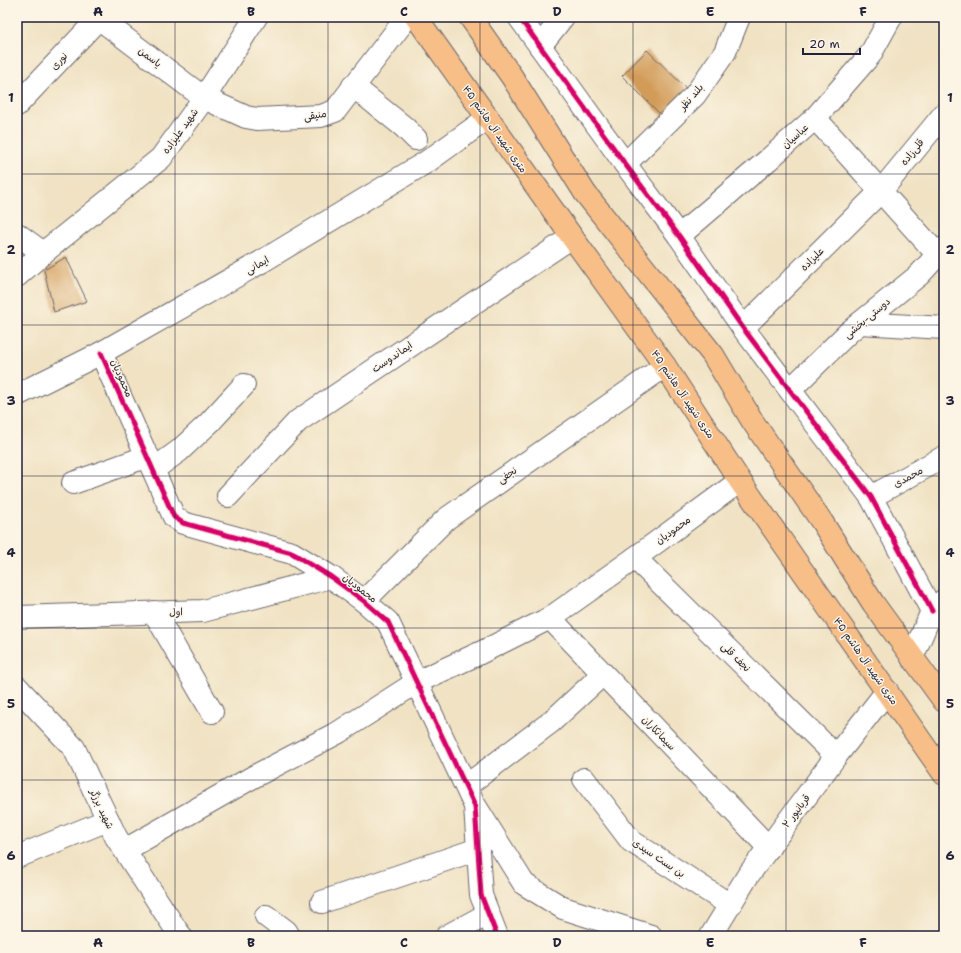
<svg xmlns="http://www.w3.org/2000/svg" width="961" height="953" viewBox="0 0 961 953" font-family="'Shantell Sans','Playpen Sans Arabic',sans-serif">
<style>
.building{fill:#d29b59}
.lines{fill:none;stroke-linecap:round;stroke-linejoin:round}
.minor-casing{stroke:#6a656b;stroke-width:24}
.major-casing{stroke:#6a656b;stroke-width:24}
.minor{stroke:#fff;stroke-width:22}
.major{stroke:#f7be87;stroke-width:22}
.cycleway-casing{stroke:#fcf5e5;stroke-width:8}
.cycleway{stroke:#d6006c;stroke-width:5}
.grid{fill:none;stroke:#22223b;stroke-width:1;stroke-opacity:0.55}
.labels{text-anchor:middle;dominant-baseline:central;stroke-width:3;stroke-linejoin:round;paint-order:stroke}
.street-label{font-size:10px;fill:#22223b;stroke:#fcf5e5}
.neatline{fill:none;stroke:#22223b;stroke-width:1.5}
.grid-label{font-size:13px;text-anchor:middle;font-weight:bold;fill:#22223b}
</style>
<rect width="100%" height="100%" fill="#fcf5e5"/>
<filter id="ink" filterUnits="userSpaceOnUse"><feTurbulence type="fractalNoise" baseFrequency=".025" numOctaves="2"/><feDisplacementMap in="SourceGraphic" scale="8" xChannelSelector="R" yChannelSelector="G"/><feConvolveMatrix kernelMatrix="1 2 1 2 8 2 1 2 1" color-interpolation-filters="sRGB"/></filter>
<filter id="wash" filterUnits="userSpaceOnUse"><feTurbulence type="fractalNoise" baseFrequency=".012" numOctaves="4" result="noise"/><feDisplacementMap in="SourceGraphic" scale="16" xChannelSelector="R" yChannelSelector="G"/><feGaussianBlur stdDeviation="0.9" result="paint"/><feColorMatrix in="noise" values="0 0 0 0 0 0 0 0 0 0 0 0 0 0 0 0 0 1.4 0 .05"/><feComposite in="paint" operator="in"/></filter>
<g filter="url(#wash)">
<rect width="100%" height="100%" fill="#f0e2c3"/>
<g id="blocks">
<g class="building">
<polygon points="647,50 691,93 665,119 622,76"/>
<polygon points="66,257 87,301 54,312 44,270"/>
</g>
</g>
</g>
<g filter="url(#ink)">
<use href="#blocks" fill-opacity="0" stroke="#6a656b" stroke-width="1"/>
<g class="lines">
<g class="minor-casing">
<g id="minor">
<polyline points="97,17 204,98 246,117 257,119 321,116 335,111 407,17"/>
<polyline points="519,17 625,164 679,236 743,328 871,497 932,611"/>
<polyline points="540,46 563,17"/>
<polyline points="353,86 404,127 416,139"/>
<polyline points="17,105 100,17"/>
<polyline points="815,118 938,255"/>
<polyline points="625,164 695,95 725,52 739,17"/>
<polyline points="17,234 43,253 17,276"/>
<polyline points="679,236 768,160 815,118 870,55 891,17"/>
<polyline points="43,253 161,158 204,98 256,17"/>
<polyline points="860,323 944,328"/>
<polyline points="743,328 881,191 944,114"/>
<polyline points="101,353 174,517 183,523 292,553 331,577 364,601 388,622 475,806 481,895 497,936"/>
<polyline points="790,390 849,332 919,275 944,248"/>
<polyline points="17,395 101,353 261,262 428,161 488,118"/>
<polyline points="154,469 179,451 209,423 244,385"/>
<polyline points="73,483 148,456"/>
<polyline points="228,496 298,421 572,237"/>
<polyline points="871,497 944,457"/>
<polyline points="635,558 836,756"/>
<polyline points="364,601 446,519 665,366"/>
<polyline points="154,612 212,712"/>
<polyline points="17,617 203,611 331,577"/>
<polyline points="550,618 769,848"/>
<polyline points="912,658 932,611 944,600"/>
<polyline points="17,687 74,748 116,837 177,931 181,936"/>
<polyline points="584,779 631,841 730,905"/>
<polyline points="466,786 551,722 603,674"/>
<polyline points="476,807 524,884 563,908 651,936"/>
<polyline points="125,850 253,777 339,732 417,682 480,653 550,618 635,558 740,481"/>
<polyline points="17,857 108,820"/>
<polyline points="322,902 478,849"/>
<polyline points="266,916 286,931 289,936"/>
<polyline points="447,936 488,914"/>
<polyline points="711,936 747,877 836,756 887,691"/>
</g>
</g>
<g class="major-casing">
<g id="major">
<polyline points="416,17 572,237 665,366 740,481 944,774"/>
<polyline points="470,17 512,77 585,193 713,355 753,422 822,522 873,603 944,701"/>
</g>
</g>
<use href="#minor" class="minor"/>
<use href="#major" class="major"/>
<g class="cycleway-casing">
<g id="cycleway">
<polyline points="519,17 625,164 679,236 743,328 871,497 932,611"/>
<polyline points="101,353 174,517 183,523 292,553 331,577 364,601 388,622 475,806 481,895 497,936"/>
</g>
</g>
<use href="#cycleway" class="cycleway"/>
</g>
</g>
<path class="grid" d="M175,17v919M328,17v919M480,17v919M633,17v919M786,17v919M17,174h927M17,325h927M17,476h927M17,628h927M17,780h927"/>
<g class="labels">
<g class="street-label">
<text transform="translate(150 57) rotate(37)">یاسمن</text>
<text transform="translate(59 61) rotate(-47)">نوری</text>
<text transform="translate(691 97) rotate(-49)">بلند نظر</text>
<text transform="translate(315 115) rotate(-9)">منیقی</text>
<text transform="translate(495 129) rotate(55)">۴۵ متری شهید آل هاشم</text>
<text transform="translate(180 131) rotate(-54)">شهید علیزاده</text>
<text transform="translate(795 136) rotate(-42)">عباسیان</text>
<text transform="translate(912 152) rotate(-51)">قلی‌زاده</text>
<text transform="translate(812 259) rotate(-45)">علیزاده</text>
<text transform="translate(257 265) rotate(-30)">ایمانی</text>
<text transform="translate(867 318) rotate(-40)">دوستی-بخشی</text>
<text transform="translate(392 357) rotate(-34)">ایماندوست</text>
<text transform="translate(122 378) rotate(66)">محمودیان</text>
<text transform="translate(683 394) rotate(56)">۴۵ متری شهید آل هاشم</text>
<text transform="translate(507 475) rotate(-35)">نجفی</text>
<text transform="translate(908 477) rotate(-29)">محمدی</text>
<text transform="translate(673 530) rotate(-36)">محمودیان</text>
<text transform="translate(360 588) rotate(38)">محمودیان</text>
<text transform="translate(176 612) rotate(-2)">اول</text>
<text transform="translate(736 657) rotate(45)">نجف قلی</text>
<text transform="translate(866 661) rotate(55)">۴۵ متری شهید آل هاشم</text>
<text transform="translate(659 733) rotate(46)">سیمانکاران</text>
<text transform="translate(102 809) rotate(65)">شهید برزگر</text>
<text transform="translate(796 811) rotate(-53)">قربانپور ۲</text>
<text transform="translate(659 858) rotate(34)">بن بست سیدی</text>
</g>
</g>
<rect width="961" height="953" fill="none" stroke="#fcf5e5" stroke-width="44"/>
<path d="M803 48v6h57v-6" fill="none" stroke="#22223b" stroke-width="2"/>
<text x="809" y="48" font-size="12" fill="#22223b" stroke="#fcf5e5" stroke-width="3" paint-order="stroke">20 m</text>
<rect x="22" y="22" width="917" height="909" class="neatline"/>
<g class="grid-label">
<text x="98" y="16">A</text>
<text x="251" y="16">B</text>
<text x="404" y="16">C</text>
<text x="557" y="16">D</text>
<text x="710" y="16">E</text>
<text x="863" y="16">F</text>
<text x="11" y="102">1</text>
<text x="950" y="102">1</text>
<text x="11" y="254">2</text>
<text x="950" y="254">2</text>
<text x="11" y="405">3</text>
<text x="950" y="405">3</text>
<text x="11" y="557">4</text>
<text x="950" y="557">4</text>
<text x="11" y="708">5</text>
<text x="950" y="708">5</text>
<text x="11" y="860">6</text>
<text x="950" y="860">6</text>
<text x="98" y="947">A</text>
<text x="251" y="947">B</text>
<text x="404" y="947">C</text>
<text x="557" y="947">D</text>
<text x="710" y="947">E</text>
<text x="863" y="947">F</text>
</g>
</svg>
